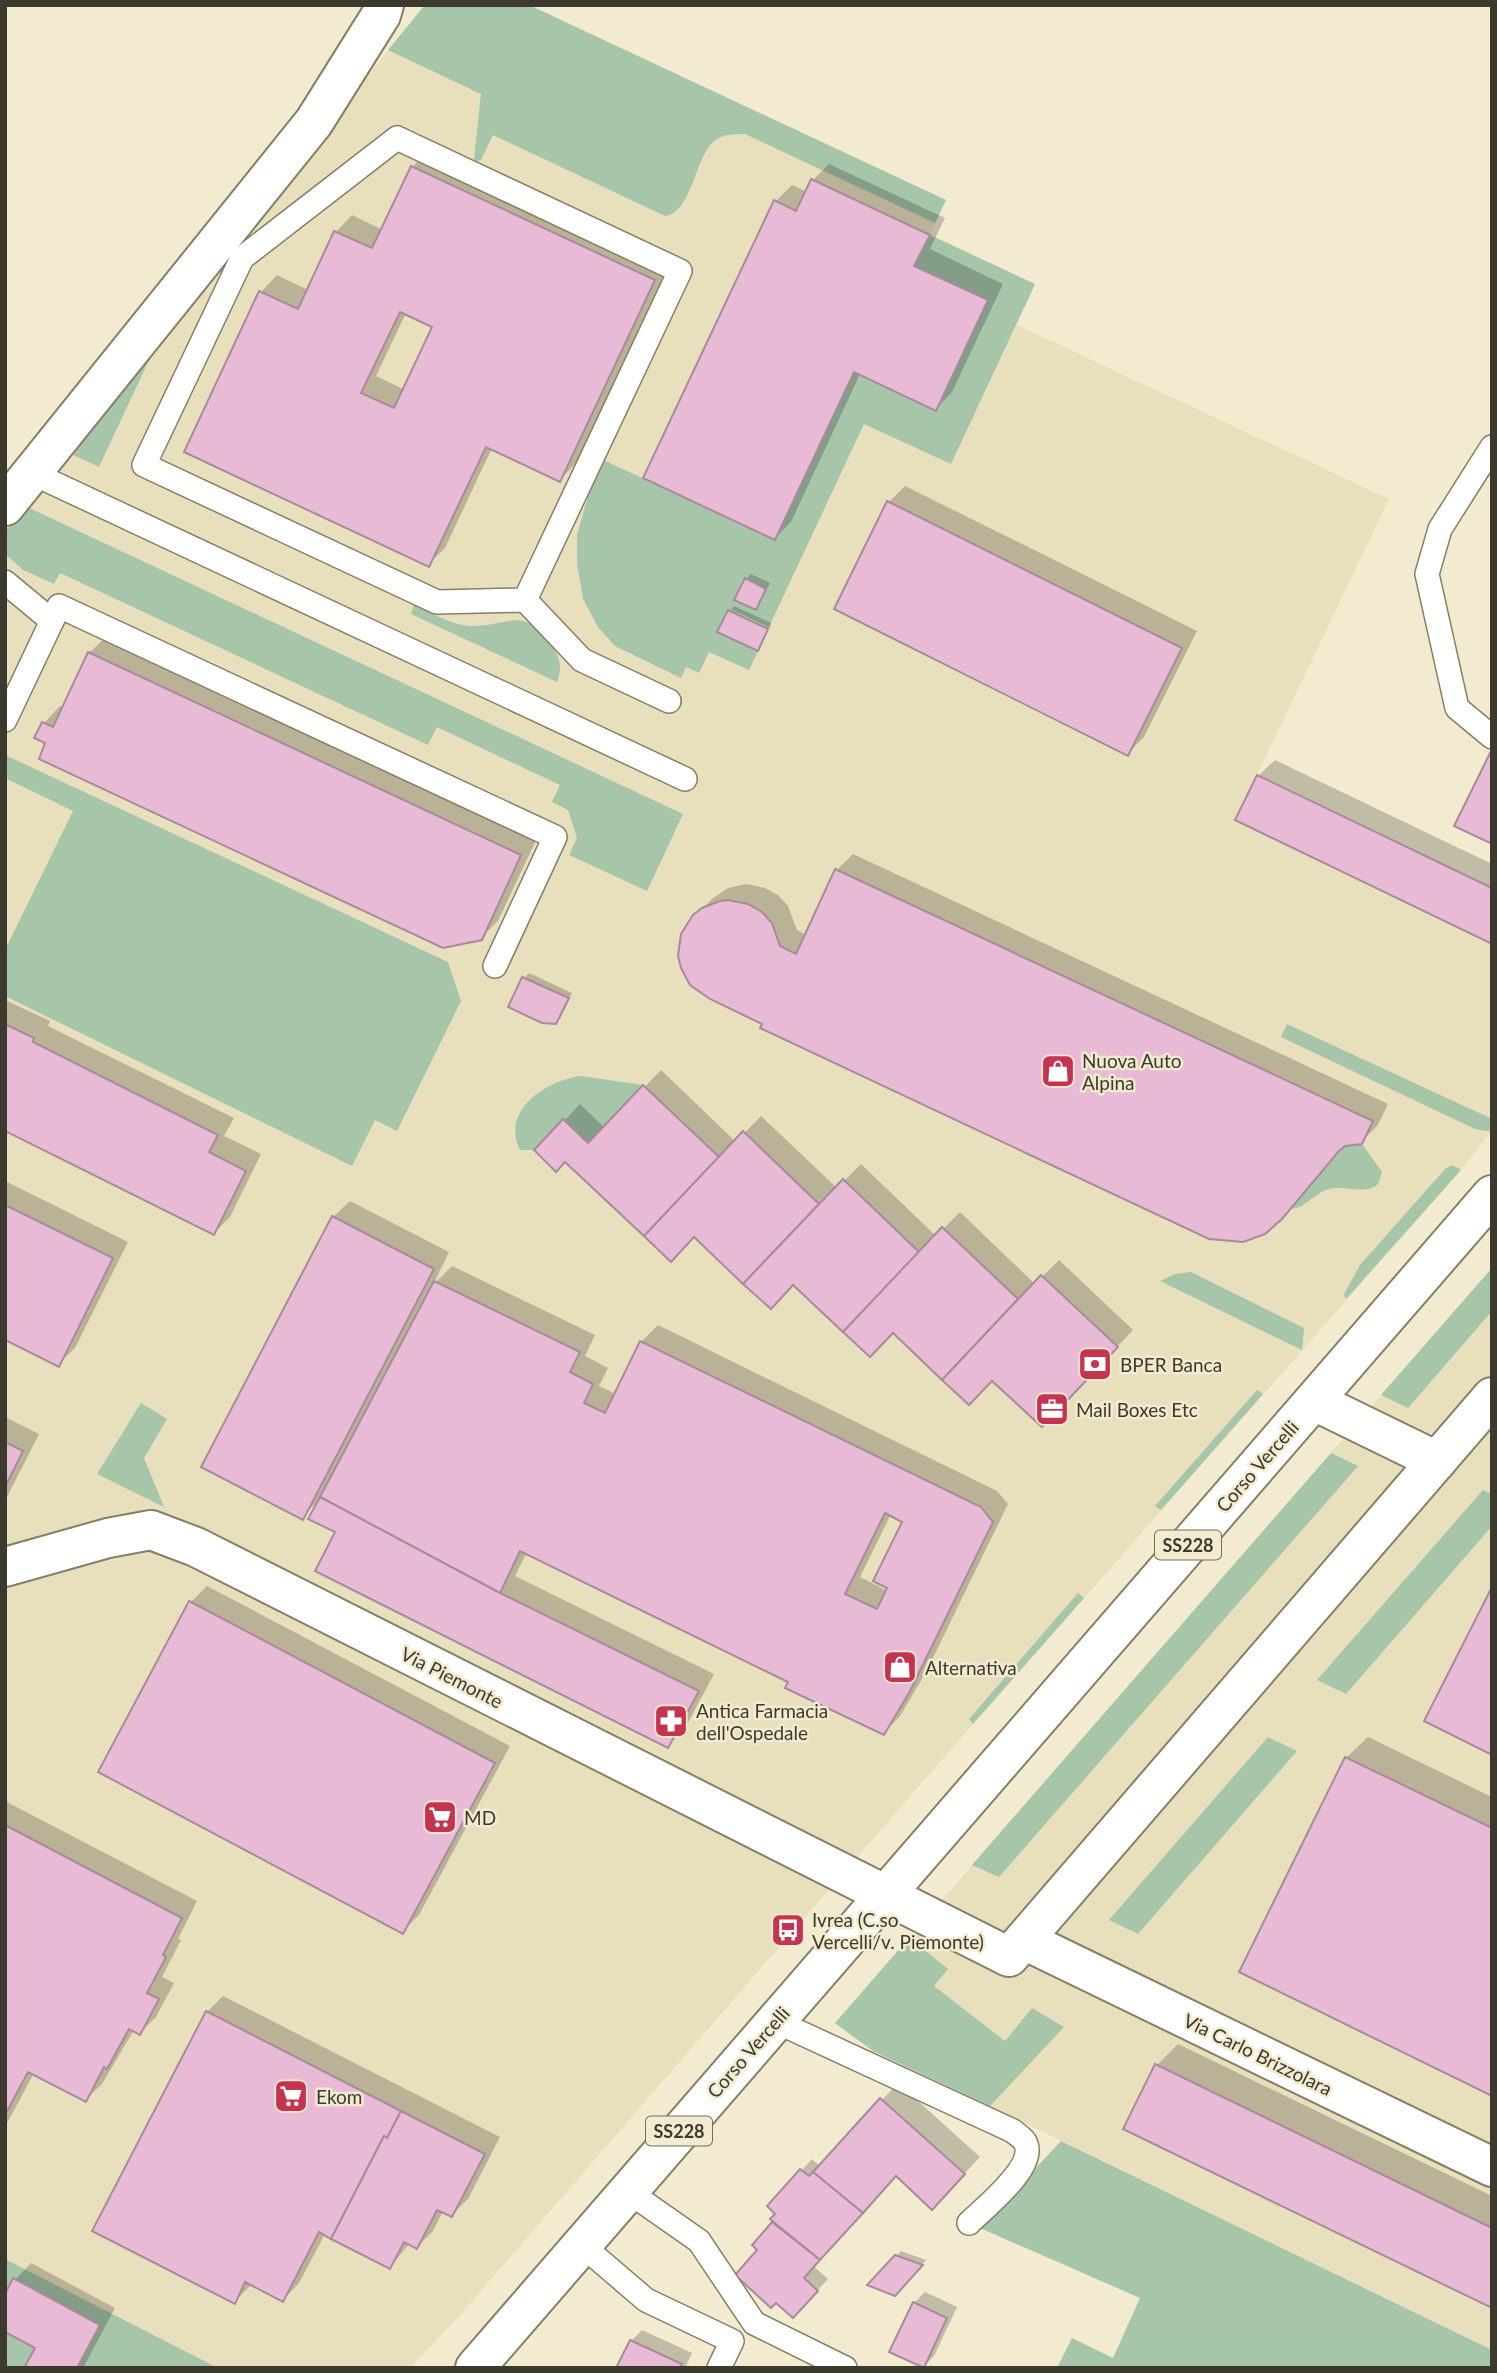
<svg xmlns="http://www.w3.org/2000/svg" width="1497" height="2373" viewBox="0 0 1497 2373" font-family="Lato,sans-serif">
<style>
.built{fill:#e8dfbc}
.green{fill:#a6c5a9}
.shadow{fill:#0003;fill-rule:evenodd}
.building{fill:#e9bad5;stroke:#a68c9b;stroke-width:2;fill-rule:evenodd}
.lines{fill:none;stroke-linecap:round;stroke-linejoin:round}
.lane-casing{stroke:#857f66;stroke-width:26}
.street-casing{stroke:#857f66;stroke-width:42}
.primary-casing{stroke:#857f66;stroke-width:42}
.lane{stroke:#fff;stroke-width:23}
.street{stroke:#fff;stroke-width:38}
.primary{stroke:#fff;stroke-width:38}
.labels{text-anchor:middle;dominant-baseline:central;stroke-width:5;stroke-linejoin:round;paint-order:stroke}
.shield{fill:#f2ebcf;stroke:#736e5e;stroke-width:2}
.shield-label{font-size:18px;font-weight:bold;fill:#3c392e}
.poi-label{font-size:19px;fill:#3c392e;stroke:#f2ebcf;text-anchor:start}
.street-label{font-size:19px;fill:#3c392e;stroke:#f2ebcf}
</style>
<rect width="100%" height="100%" fill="#f2ebcf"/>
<g class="built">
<polygon points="425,5 529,5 946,200 930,235 1035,284 1017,325 1389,499 1257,775 1492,888 1492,1131 1461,1170 925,1779 453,2323 410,2368 218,2368 5,2259 5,532 163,330"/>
<polygon points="1492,1268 1492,2350 990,2106 873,2051 835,2023"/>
</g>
<g class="green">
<path d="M425,5h104l417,195 -11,23 -190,-89c-9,0 -19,0 -28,5 -23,14 -23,73 -52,77l-172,-81 -12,25 -4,1 -3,-2 7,-65 -93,-44z"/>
<polygon points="930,235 1035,284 951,464 864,424 768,629 728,610 718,632 758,651 749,670 709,652 699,673 686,667 681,678 615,646 598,627 583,599 577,564 577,535 599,458 775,540 854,372 936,410 988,300 914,266"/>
<polygon points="163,330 99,467 65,451"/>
<polygon points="25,506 683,814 647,891 569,855 577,838 568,810 552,802 560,785 437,727 428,745 60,573 54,584 23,570 5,554 5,532"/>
<path d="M414,605c18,8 37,20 57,21 39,1 52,-23 81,21 9,12 10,21 5,35l-146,-68z"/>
<polygon points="5,755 448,962 461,1001 397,1131 375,1120 352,1166 5,996 5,950 73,811 5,778"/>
<polygon points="1287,1024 1492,1119 1492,1130 1487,1131 1475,1129 1281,1037"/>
<path d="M581,1076l62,9 -55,58 -25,-23 -29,30h-14c-20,-41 28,-70 61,-74z"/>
<path d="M1362,1144l20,28 -4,12c-14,12 -33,0 -49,5 -15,4 -24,20 -39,20l55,-63z"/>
<polygon points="1453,1165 1461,1170 1346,1299 1344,1294 1360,1265 1446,1168"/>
<polygon points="1492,1268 1492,1311 1408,1408 1381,1395"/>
<polygon points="1191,1272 1304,1328 1302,1350 1160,1281 1175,1274"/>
<polygon points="1257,1390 1263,1394 1161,1510 1155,1506"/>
<polygon points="141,1403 167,1419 144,1458 164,1507 97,1474"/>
<polygon points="1331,1453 1358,1466 999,1877 972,1865"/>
<polygon points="1483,1490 1492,1494 1492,1526 1346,1694 1317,1680"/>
<polygon points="1078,1593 1084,1598 973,1724 969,1719"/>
<polygon points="1268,1737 1297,1751 1138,1934 1109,1920"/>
<polygon points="909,1938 948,1969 934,1986 1005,2041 1032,2008 1064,2027 990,2106 873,2051 835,2023"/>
<polygon points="1061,2141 1492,2350 1492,2368 1057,2368 1072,2338 1113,2358 1140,2298 980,2228"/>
<polygon points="5,2259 218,2368 5,2368"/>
</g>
<g class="shadow">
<path d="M429,151l242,113 -95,199 -16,17 -68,-32 -47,100 -16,16 -168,-272 16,-17 31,15 28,-58 16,-17 31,15 29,-63zM406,313l28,13 -29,64 -29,-14z"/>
<polygon points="829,164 945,218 930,249 1003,284 952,392 936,409 860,374 791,522 775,538 776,201 792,185 807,192 813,180"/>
<polygon points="905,486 1197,631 1144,737 1128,753 889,502"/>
<polygon points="751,574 770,583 760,603 755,608 746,579"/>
<polygon points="734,606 771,623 770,628 731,609"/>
<polygon points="106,637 537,838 498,921 481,938 37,737 44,723 60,706 64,708 89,653"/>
<polygon points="1275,760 1492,864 1492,942 1258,776"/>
<polygon points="853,854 1388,1104 1378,1125 1361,1142 1346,1144 1281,1218 765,1023 695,916 712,899 728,888 746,884 765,888 778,895 788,906 797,930 806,935 837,870"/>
<polygon points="529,973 572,993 561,1017 555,1022 510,1006 524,978"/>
<polygon points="5,1000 50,1021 48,1026 234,1118 224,1136 261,1154 230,1217 214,1233 5,1130"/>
<polygon points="661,1070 736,1142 761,1116 837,1188 861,1164 936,1236 960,1212 1035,1284 1059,1260 1133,1330 1058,1409 993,1379 969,1402 893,1331 794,1283 771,1307 695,1235 671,1259 564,1121 580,1104 605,1128"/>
<polygon points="5,1181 128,1242 75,1348 58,1364 5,1338"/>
<path d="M350,1201l99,51 -16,33 19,-19 143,69 -10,21 23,12 -9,18 17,8 25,-52 17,-17 339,166 11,13 -82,168 -26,44 -16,17 -93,-52 -264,-129 -12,24 199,98 -30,56 -17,16 -329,-215 -21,-29 -15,15 31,-300zM891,1514l14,7 -17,70 -28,-14z"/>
<polygon points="5,1417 39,1434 5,1501"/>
<polygon points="207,1586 510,1746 419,1915 403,1931 191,1602"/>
<polygon points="1368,1737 1492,1797 1492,2094 1346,1758"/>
<polygon points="5,1801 197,1901 178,1939 181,1940 162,1977 174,1983 156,2017 140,2033 134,2030 102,2084 85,2100 34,2073 5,2127"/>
<polygon points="223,1996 500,2137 468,2199 451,2215 443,2211 433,2231 417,2247 410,2243 390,2267 325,2234 299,2283 283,2300 252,2284 234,2302 207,2012"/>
<polygon points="1178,2044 1492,2196 1492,2307 1157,2065"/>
<polygon points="898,2083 980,2157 948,2191 896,2175 813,2266 828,2279 804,2305 754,2245 775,2222 778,2214 769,2206 812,2159 820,2166"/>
<polygon points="901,2251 926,2260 895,2294 870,2284"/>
<polygon points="31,2263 115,2308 83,2368 26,2368 37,2347 15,2280"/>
<polygon points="925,2292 957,2307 934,2356 923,2367 914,2303"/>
<polygon points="642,2330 692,2353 685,2368 618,2368 631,2341"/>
</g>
<g class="building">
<path d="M411,166l244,114 -95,202 -74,-35 -57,120 -245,-115 75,-161 39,18 36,-78 38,17zM400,312l32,15 -38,81 -33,-15z"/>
<polygon points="811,179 930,235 914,266 988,300 936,411 854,372 775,540 643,478 774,200 796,211"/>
<polygon points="887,501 1182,648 1128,756 834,609"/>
<polygon points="745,578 766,589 756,610 734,600"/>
<polygon points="728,610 768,629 758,651 717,632"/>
<polygon points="88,652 521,855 482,940 443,948 39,759 45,743 34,738 42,722 53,727"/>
<polygon points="1492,749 1492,844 1454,826"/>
<polygon points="1257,775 1492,888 1492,944 1235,820"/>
<polygon points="835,869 1373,1121 1362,1144 1345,1146 1339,1151 1282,1219 1265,1234 1243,1242 1209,1239 760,1028 762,1024 710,999 690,985 681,968 678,956 681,934 693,915 702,908 720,901 728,900 748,904 762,912 772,923 780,946 796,954"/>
<polygon points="522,977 569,998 556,1024 542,1023 508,1007"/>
<polygon points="5,1024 34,1038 33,1042 218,1135 209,1152 246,1171 214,1235 5,1131"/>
<polygon points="643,1085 719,1157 644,1236 565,1162 556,1172 534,1150 563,1119 588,1143"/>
<polygon points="743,1131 819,1204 743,1284 694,1237 671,1262 644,1236"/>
<polygon points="843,1179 919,1252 843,1332 793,1285 771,1309 743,1284"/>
<polygon points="5,1205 113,1258 59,1367 5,1340"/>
<polygon points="332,1216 434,1269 303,1520 201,1467"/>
<polygon points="942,1227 1018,1299 942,1380 893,1333 870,1357 843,1332"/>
<polygon points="1041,1275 1118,1347 1042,1427 992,1381 969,1405 942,1380"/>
<path d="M434,1281l146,71 -10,20 23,12 -9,19 21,10 35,-72 341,166 12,15 -83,169 -26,44 -99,-47 3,-6 -268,-131 -20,42 -180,-96zM885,1513l17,9 -29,59 14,7 -10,21 -32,-15z"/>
<polygon points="5,1442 23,1451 5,1487"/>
<polygon points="320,1497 500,1593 699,1691 668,1748 315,1571 335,1532 308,1519"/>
<polygon points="1492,1587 1492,1755 1424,1721"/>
<polygon points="189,1601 495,1763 403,1934 98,1772"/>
<polygon points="1345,1757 1492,1828 1492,2096 1239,1972"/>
<polygon points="5,1825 182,1918 163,1955 166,1957 147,1993 159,1999 140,2035 129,2029 107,2069 104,2067 86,2102 28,2072 5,2115"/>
<polygon points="206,2011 401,2111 387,2138 384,2136 331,2239 319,2232 283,2302 245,2282 235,2304 92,2231"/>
<polygon points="1155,2064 1492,2228 1492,2308 1123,2129"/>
<polygon points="880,2098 965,2174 932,2210 896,2176 863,2213 813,2172"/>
<polygon points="401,2111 485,2154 452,2217 437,2210 417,2249 404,2242 390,2269 331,2239 384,2136 387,2138"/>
<polygon points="800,2169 809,2176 813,2172 863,2213 820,2260 770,2219 775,2214 767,2206"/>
<polygon points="772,2222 820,2260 804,2278 818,2291 793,2318 776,2303 771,2308 735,2275 757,2250 752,2245"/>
<polygon points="895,2255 923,2265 895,2296 867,2285"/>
<polygon points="13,2278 100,2325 77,2368 24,2368 35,2348 5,2332 5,2294"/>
<polygon points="913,2302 947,2318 924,2368 889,2352"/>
<polygon points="630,2340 682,2364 681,2368 616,2368"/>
</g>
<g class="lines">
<g class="lane-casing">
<g id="lane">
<polygon points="397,138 680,271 525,600 437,602 144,465 242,258"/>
<polyline points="1492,447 1440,529 1427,574 1457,708 1492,737"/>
<polyline points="32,473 685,779"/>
<polyline points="5,582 52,621"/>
<polyline points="525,600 582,660 669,701"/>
<polyline points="5,720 59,606 555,837 495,966"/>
<path d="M775,2021l238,110c3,3 10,7 12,11 13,24 -40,65 -56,81"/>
<polyline points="629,2192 699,2241 754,2323 845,2368"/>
<polyline points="583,2246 646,2300 732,2341 719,2368"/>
</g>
</g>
<g class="street-casing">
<g id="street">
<polyline points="5,506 314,122 381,15 384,5"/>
<polyline points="1314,1401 1437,1461"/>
<polyline points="5,1567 108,1538 151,1530 196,1547 1009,1957 1492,1397"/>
<polyline points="1024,1940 1492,2167"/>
</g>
</g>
<g class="primary-casing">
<polyline id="primary" points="475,2368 1492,1195"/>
</g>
<use href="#lane" class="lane"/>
<use href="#street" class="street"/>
<use href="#primary" class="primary"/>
</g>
<defs>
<g id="shop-square" transform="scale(1.75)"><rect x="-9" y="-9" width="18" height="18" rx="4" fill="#c43451" stroke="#f2ebcf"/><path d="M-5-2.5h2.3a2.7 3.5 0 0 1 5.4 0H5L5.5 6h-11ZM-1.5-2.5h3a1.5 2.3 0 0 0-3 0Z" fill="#fff"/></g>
<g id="bank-square" transform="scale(1.75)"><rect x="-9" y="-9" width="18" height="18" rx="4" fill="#c43451" stroke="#f2ebcf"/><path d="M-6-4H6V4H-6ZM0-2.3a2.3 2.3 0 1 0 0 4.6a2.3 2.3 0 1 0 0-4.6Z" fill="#fff"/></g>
<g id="office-square" transform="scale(1.75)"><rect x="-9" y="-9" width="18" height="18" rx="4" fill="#c43451" stroke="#f2ebcf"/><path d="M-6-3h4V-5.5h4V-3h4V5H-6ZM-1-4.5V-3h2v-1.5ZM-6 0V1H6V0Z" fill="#fff"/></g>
<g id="pharmacy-square" transform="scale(1.75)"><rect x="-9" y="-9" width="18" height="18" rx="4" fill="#c43451" stroke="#f2ebcf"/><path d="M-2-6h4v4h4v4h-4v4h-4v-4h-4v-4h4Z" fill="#fff"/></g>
<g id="supermarket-square" transform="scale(1.75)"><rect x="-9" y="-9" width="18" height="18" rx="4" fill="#c43451" stroke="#f2ebcf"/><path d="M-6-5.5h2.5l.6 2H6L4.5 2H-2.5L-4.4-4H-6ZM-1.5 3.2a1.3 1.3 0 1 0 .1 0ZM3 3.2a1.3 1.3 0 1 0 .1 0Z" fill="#fff"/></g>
<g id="bus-square" transform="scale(1.75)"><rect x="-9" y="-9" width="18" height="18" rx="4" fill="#c43451" stroke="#f2ebcf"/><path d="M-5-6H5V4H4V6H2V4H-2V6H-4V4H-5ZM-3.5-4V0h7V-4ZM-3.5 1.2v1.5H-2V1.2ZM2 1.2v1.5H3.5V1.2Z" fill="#fff"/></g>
</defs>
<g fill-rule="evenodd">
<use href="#shop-square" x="1058" y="1071"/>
<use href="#bank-square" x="1095" y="1364"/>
<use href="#office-square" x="1052" y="1409"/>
<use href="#shop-square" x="900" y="1667"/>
<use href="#pharmacy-square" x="671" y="1721"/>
<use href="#supermarket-square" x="440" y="1817"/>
<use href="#bus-square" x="788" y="1930"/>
<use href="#supermarket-square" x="291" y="2096"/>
</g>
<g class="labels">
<g class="shield">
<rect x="1155" y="1530.5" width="66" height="29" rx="5"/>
<rect x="646" y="2116.5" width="66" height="29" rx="5"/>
</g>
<g class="shield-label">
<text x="1188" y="1545">SS228</text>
<text x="679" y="2131">SS228</text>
</g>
<g class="poi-label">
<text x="1082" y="1060">Nuova Auto<tspan x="1082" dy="22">Alpina</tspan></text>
<text x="1120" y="1364">BPER Banca</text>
<text x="1076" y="1409">Mail Boxes Etc</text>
<text x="925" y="1667">Alternativa</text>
<text x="696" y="1710">Antica Farmacia<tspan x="696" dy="22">dell'Ospedale</tspan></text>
<text x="464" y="1817">MD</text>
<text x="812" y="1919">Ivrea (C.so<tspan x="812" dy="22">Vercelli/v. Piemonte)</tspan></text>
<text x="316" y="2096">Ekom</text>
</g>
<g class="street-label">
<text transform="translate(1257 1466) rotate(-49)">Corso Vercelli</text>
<text transform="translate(452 1677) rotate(27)">Via Piemonte</text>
<text transform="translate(748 2052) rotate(-49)">Corso Vercelli</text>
<text transform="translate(1258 2054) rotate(26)">Via Carlo Brizzolara</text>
</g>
</g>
<rect width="1497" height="2373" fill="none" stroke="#3c392e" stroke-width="14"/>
</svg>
